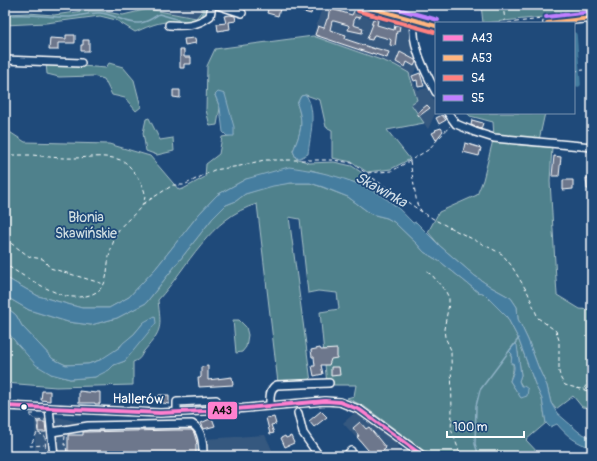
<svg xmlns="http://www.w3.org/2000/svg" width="597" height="461" viewBox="0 0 597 461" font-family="Pangolin,sans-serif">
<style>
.built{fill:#36587f}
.green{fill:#4f818c;stroke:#a7c0c6;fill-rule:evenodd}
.water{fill:#457d9f;stroke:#8fb1c5}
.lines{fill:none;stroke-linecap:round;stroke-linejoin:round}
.stream{stroke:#8fb1c5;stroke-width:1.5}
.canal{stroke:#457d9f;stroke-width:5.5}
.building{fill:#6d778c;stroke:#fff}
.minor-casing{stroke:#fff;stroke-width:10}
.path{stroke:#fff;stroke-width:1;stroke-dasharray:4 3;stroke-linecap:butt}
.minor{stroke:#1f4a7a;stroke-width:7}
.bus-1-casing{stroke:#1f4a7a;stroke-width:7}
.bus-2-casing{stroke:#1f4a7a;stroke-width:7}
.bus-3-casing{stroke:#1f4a7a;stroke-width:7}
.bus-4-casing{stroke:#1f4a7a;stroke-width:7}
.bus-1{stroke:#ff80cf;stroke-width:4}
.bus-2{stroke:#ffb580;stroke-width:4}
.bus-3{stroke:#ff8180;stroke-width:4}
.bus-4{stroke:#c080ff;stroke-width:4}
.bus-dot{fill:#fff;stroke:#1f4a7a;stroke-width:1.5}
.labels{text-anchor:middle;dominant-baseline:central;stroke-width:3.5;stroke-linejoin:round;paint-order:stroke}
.park-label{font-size:14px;fill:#d3e0e2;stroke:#1f4a7a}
.street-label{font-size:14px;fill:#fff;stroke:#1f4a7a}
.water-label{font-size:15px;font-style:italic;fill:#d0dee7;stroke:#1f4a7a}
.line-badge{stroke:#1f4a7a;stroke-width:1.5}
.pale-badge-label{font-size:11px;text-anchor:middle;font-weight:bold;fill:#111}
</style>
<rect width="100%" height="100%" fill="#1f4a7a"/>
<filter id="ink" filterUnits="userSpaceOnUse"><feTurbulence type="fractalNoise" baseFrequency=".025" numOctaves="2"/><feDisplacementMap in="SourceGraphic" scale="8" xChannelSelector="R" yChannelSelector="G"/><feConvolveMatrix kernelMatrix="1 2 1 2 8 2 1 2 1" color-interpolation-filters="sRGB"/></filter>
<g filter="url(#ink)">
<g class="built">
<polygon points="148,5 202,5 202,11 196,18 148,9"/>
<polygon points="323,5 340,5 407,23 418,67 411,77 418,90 427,88 436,104 436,112 428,129 411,104 409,73 395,65 313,36"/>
<polygon points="357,411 366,422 372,421 401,443 397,447 406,456 373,456 343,423"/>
<polygon points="58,417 83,423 189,421 205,439 265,435 275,456 35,456 35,418"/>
</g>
<g class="green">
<path d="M202,5h6c1,27 -27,16 -42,17 -11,1 -21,6 -31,10l-19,-12 -16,-4 -54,7 -41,2v-11l23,-1 26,2 29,-4h18l22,4 25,-6 48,9 6,-7z"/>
<polygon points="481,5 592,5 592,12 570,14 569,12 565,13 565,15 483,23"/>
<path d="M313,36l82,29 14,8 8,27 -6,4 13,19 -37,7 23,29 -19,10 -24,3 -15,-10 -20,-4v-28l-6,-3 -6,-27 -14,-5 -5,1 -4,8c7,20 4,27 -4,47l3,7 13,5 25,-1 18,4 31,21 -5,7 -15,-9 -52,-15 -65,9 -29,16 -18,19 -43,54 -27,29 -20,11h-27l-44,-12 -33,-19v-148l20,13 84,2 41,12 29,34 4,-1 22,-12 1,-13 13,-10 3,-17 12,-2 -19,-40 5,13 -3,17 -7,1 -4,-16 1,-44 8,-17z"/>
<polygon points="46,63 106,68 109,63 123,67 134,80 141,107 136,111 125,98 112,95 104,79 93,76 59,77 47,74"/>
<polygon points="467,113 545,113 539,140 494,136 493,122 470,116"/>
<polygon points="149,118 160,140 173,138 174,151 157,155 146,151 143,133 146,119"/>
<polygon points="493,140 519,145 552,147 550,181 557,295 580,309 592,310 592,408 582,407 573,396 556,409 551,403 547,386 539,369 528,340 518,319 517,307 511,298 491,287 475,276 440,246 428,232 439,212 477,195 483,180"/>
<path d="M291,183h19l12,4 26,10 23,17 16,4 7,4 23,22 7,8 18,11 36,29 5,1 24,24 11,21 17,46 7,15 4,24 -20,17 15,16h-110l-66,-49 -18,-9 7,-2 2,-11h-29l-7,-73 19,-3 -2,-16 -19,-2 -10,2 -8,-74 -11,-2 22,165 -33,1 -21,-179c-47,13 -69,63 -99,96 3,28 5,29 -14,51 -4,6 -3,8 -11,11v23l-77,2 -51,-4v-54l14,17 32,28 19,5 25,-2 19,-12 11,-4 19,-39 -10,12 -24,21 -10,5 -12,4 -22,1 -13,-6 -31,-33 -6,-11 -11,-9v-10l24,14 39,12 23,3 26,-7 29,-15 66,-84 14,-14 10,-4 9,-7 28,-9zM510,351l8,1 3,23 -2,6 3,5 -1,12 -11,-17c3,-12 5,-11 1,-25l1,-2z"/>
<polygon points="233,320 239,320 246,327 248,335 246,347 242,352 236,353"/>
</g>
<g class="water">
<polygon points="218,92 225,94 234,127 234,136 227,136 223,132 220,108 215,95"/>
<path d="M306,95c11,16 4,41 2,59l-8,4h-4l-3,-7c8,-20 11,-27 4,-47l4,-8z"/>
<path d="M289,167c36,5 75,14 104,37 7,5 14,13 20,19l3,-1 24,24 35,30 16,11 20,11 6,9 1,12 10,21 11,29 8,17 4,17 6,10 22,19 10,5h3v10c-14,-2 -26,-12 -35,-23l-7,3 -4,-4 -4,-24 -7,-15 -17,-46 -11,-21 -24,-24 -5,-1 -36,-29 -18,-11 -7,-8 -23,-22 -7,-4 -16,-4 -23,-17 -25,-10 -13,-4h-19l-18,3 -28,8 -9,7 -10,4 -14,14 -66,84 -29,15 -26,7 -23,-3 -39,-12 -24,-14v-19l33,19 44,12h27l20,-11 27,-29 43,-54 18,-19 29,-16z"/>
<polygon points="5,306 16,315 22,326 53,359 66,365 88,364 100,360 120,347 123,343 134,334 144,322 155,316 156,323 125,361 114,365 109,370 95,377 70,379 51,374 36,365 19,346 5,329"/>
<path d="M516,344l1,1 4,30 -2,6 2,5h3l4,3 -1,7 -6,2 -11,-17c2,-6 6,-12 3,-18l-2,1 1,-10 -3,-3 4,-5z"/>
</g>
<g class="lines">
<g class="stream">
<path d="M5,16c21,-4 40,2 62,1 11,0 22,-5 33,-4 14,1 26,11 39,10 8,0 14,-5 20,-9l28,8"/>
<polyline points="199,19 204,12 205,5"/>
<polyline points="479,456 475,444 476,406 480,390 519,338"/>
</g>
<polyline class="canal" points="574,35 578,84"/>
</g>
<g class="building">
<polygon points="102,5 115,5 115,9 101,8"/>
<polygon points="269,5 280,9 278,16 267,13"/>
<polygon points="303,5 313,5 311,14 300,11 301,6"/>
<polygon points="330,5 336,6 335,10 352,15 354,11 361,12 360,18 355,17 353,25 363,28 362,33 348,30 349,26 348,25 334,21 332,21 330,30 346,35 345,39 375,49 375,48 389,52 387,58 372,53 372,54 315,35 318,26 324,28 327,19 328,19"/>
<polygon points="230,15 235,16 236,21 229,22 230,29 218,31 217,24 226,23 224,16"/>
<polygon points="373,19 378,20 377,25 394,30 395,25 400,26 399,31 397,31 395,46 390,45 391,40 390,39 375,35 374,35 372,40 367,39 373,24 371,24"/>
<polygon points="66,35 75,35 75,43 58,43 58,50 49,50 50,38 66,39"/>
<polygon points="195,38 196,43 185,45 184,39"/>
<polygon points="83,40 89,40 89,51 81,51 81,45 83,45"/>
<polygon points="180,50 184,50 184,57 191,57 191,64 184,64 184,68 180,68"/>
<polygon points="400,52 415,60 416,62 414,66 407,62 405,67 396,62"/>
<polygon points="420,73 424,86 418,87 417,80 414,81 412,76"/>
<polygon points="173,90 180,90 180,98 173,97"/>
<polygon points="427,105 430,108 419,116 417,113"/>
<polygon points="442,115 446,120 439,124 436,118"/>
<polygon points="472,120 483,123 481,129 471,125"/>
<polygon points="441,128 443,131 436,140 432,133 436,131 435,130"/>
<polygon points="465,143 481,148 479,156 463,152"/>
<polygon points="554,156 561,157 559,176 552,176"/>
<polygon points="586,178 592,178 592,189 587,189"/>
<polygon points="563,180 573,180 573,189 563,190"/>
<polygon points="320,348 321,350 337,349 337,358 331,359 329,365 321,365 323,374 314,376 312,366 315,366 314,357 312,357 311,350"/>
<polygon points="208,366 208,380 232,377 233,385 199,387 198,378 200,378 201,377 201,367"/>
<polygon points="331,367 339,367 340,375 331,376"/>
<polygon points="42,391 50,391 50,401 41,400"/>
<polygon points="79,391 96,393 96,392 100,392 100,404 95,404 95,403 79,403"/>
<polygon points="159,395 169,395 169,404 157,402"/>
<polygon points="321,411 327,417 314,427 309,421"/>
<polygon points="269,417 270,418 274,417 276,424 271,425 274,433 270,434 266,418"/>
<polygon points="212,418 215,426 204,429 201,423"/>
<polygon points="38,422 45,422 46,432 38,432"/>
<polygon points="360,422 366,429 369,427 386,448 377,456 373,456 357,437 359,436 353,428"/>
<polygon points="177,430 192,430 194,433 197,443 196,444 196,456 68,456 68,435 83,435 83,432"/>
<polygon points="285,436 286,438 291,436 294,443 285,447 281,438"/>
</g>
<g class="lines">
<g class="minor-casing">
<g id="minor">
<polyline points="217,5 242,13"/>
<polyline points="360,5 436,26"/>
<path d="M414,20c-3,25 10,50 22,72"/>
<polyline points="547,23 592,18"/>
<path d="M169,25c15,1 28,1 41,-9l2,-11"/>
<polyline points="5,60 81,63"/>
<polyline points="448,113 456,124 475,132 494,138 592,147"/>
<polyline points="5,406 160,413 225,410 325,401 340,402 360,410 423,456"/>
<path d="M270,406c0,-8 -1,-18 7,-21l52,-2"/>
<polyline points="49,408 54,456"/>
<polyline points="177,412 177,402 216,400"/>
<polyline points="298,413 303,433 319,456"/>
<path d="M52,432l36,-6 104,-2c11,6 11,21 11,32"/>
<polyline points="346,456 351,451"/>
</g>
</g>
<g class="path">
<polyline points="346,5 355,8"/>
<polyline points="503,5 505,21"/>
<polyline points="567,5 567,14"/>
<polyline points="508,23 542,19"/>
<polyline points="574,71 584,70"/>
<path d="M5,155c9,0 18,0 27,0 11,1 22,3 34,3 18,1 38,-5 57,3 7,3 23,26 22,35 -1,15 -20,23 -27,35 -4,8 -7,17 -9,26 -2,9 -1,18 -5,27 -6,12 -25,15 -38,12 -16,-4 -47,-22 -61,-32"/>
<polyline points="410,161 417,204 422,212 437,221 502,254 511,265 528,293 538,318 556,331 559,340 559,372 561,379 565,385 592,392"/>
<polyline points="367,174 422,212"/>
<polyline points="143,204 173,185 184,185 214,170 240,166 264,160 333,160 352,163 366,173 392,171 428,150 450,126"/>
<polyline points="5,239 30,257 43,259 50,268 104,284"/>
<polyline points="427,272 432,275 446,292 449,298 449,304 444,329 445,337 451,350 452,414 451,429 461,456"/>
<polyline points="584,389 592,374"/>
<polyline points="34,414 29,414 37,421 38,433 45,436 46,456"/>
<polyline points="37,421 45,420"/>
<polyline points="37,433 30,446 44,445"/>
<polyline points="65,436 64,445 66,445 67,456"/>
</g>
<use href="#minor" class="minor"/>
<g class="bus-1-casing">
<polyline id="bus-1" points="5,406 160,413 225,410 325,401 340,402 360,410 423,456"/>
</g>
<g class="bus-2-casing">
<g id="bus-2">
<polyline points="360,5 436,26"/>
<polyline points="547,23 592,18"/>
</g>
</g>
<g class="bus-3-casing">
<polyline id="bus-3" points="358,11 434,32"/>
</g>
<g class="bus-4-casing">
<g id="bus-4">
<polyline points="383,5 438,20"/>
<polyline points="546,17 591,12"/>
</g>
</g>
<use href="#bus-1" class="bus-1"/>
<use href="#bus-2" class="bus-2"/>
<use href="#bus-3" class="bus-3"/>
<use href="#bus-4" class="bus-4"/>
</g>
</g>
<circle class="bus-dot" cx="24" cy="407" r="3.5"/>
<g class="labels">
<g class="park-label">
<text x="86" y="217">Błonia<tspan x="86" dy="16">Skawińskie</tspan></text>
</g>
<g class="street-label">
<text transform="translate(138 399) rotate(1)">Hallerów</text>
</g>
<g class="water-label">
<text transform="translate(381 190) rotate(29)">Skawinka</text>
</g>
</g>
<rect class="line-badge" x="207" y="401" width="31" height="19" rx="4" fill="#ff80cf"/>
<g class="pale-badge-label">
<text x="222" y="414">A43</text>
</g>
<rect width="597" height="461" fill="none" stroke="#1f4a7a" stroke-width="20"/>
<rect x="10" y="10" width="577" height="441" fill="none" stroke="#fff" stroke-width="1.5" filter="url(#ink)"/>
<rect x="435" y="22" width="140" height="92" fill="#1f4a7a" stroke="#7992af"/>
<rect x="443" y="35" width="20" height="6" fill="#ff80cf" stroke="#7992af"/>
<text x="471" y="42" font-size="12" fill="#ffffff">A43</text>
<rect x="443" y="55" width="20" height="6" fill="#ffb580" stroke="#7992af"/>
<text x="471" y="62" font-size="12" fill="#ffffff">A53</text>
<rect x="443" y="75" width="20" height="6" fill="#ff8180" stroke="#7992af"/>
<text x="471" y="82" font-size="12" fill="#ffffff">S4</text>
<rect x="443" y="95" width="20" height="6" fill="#c080ff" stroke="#7992af"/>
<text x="471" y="102" font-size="12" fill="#ffffff">S5</text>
<path d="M447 431v6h77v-6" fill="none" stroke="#ffffff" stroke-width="2"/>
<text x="453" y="431" font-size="12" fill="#ffffff" stroke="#1f4a7a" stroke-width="3" paint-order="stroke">100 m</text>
</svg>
